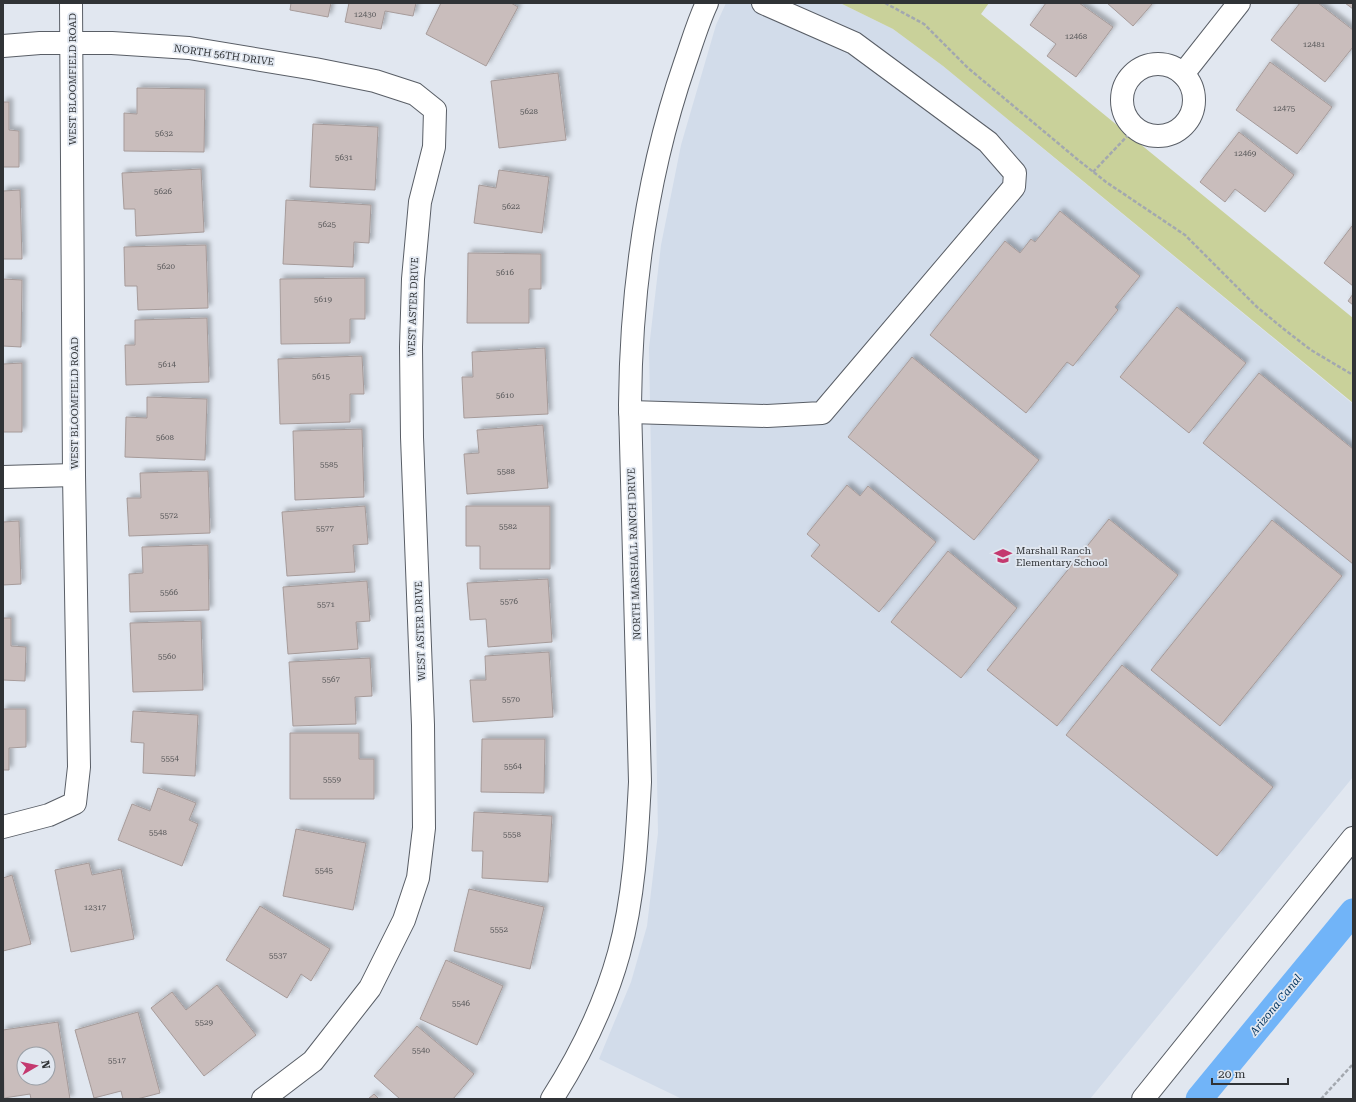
<svg xmlns="http://www.w3.org/2000/svg" width="1356" height="1102" viewBox="0 0 1356 1102" font-family="'Roboto Serif',serif">
<style>
.built{fill:#d2dcea}
.green{fill:#c9d19a}
.lines{fill:none;stroke-linecap:round;stroke-linejoin:round}
.canal{stroke:#71b4f8;stroke-width:27}
.building{fill:#c9bdbc;stroke:#a69b9a;fill-rule:evenodd;filter:url(#shadow)}
.minor-casing{stroke:#595e66;stroke-width:24}
.path{stroke:#a3a8af;stroke-width:2.5;stroke-dasharray:4 2;stroke-linecap:butt}
.minor{stroke:#fff;stroke-width:22}
.labels{text-anchor:middle;dominant-baseline:central;stroke-width:3.5;stroke-linejoin:round;paint-order:stroke}
.number-label{font-size:8px;fill:#565658}
.street-label{font-size:10px;fill:#303336;stroke:#e1e7f0}
.poi-label{font-size:10px;fill:#303336;stroke:#e1e7f0;text-anchor:start}
.water-label{font-size:11px;font-style:italic;fill:#033560;stroke:#e1e7f0}
</style>
<defs>
<filter id="shadow"><feDropShadow dx="3.5" dy="-3.5" stdDeviation="2" flood-color="#0004"/></filter>
</defs>
<rect width="100%" height="100%" fill="#e1e7f0"/>
<polygon class="built" points="726,3 840,3 893,29 943,66 1353,404 1353,777 1090,1099 682,1099 599,1059 631,982 647,926 658,833 649,348 661,245 681,145 716,25"/>
<polygon class="green" points="840,3 989,3 981,14 1353,318 1353,403 943,66 893,29"/>
<g class="lines">
<polyline class="canal" points="1199,1099 1353,912"/>
</g>
<g class="building">
<polygon points="291,3 331,3 328,17 290,10"/>
<polygon points="349,3 416,3 413,16 385,11 381,29 345,22"/>
<polygon points="441,3 511,3 518,7 486,66 426,34"/>
<polygon points="1046,3 1079,3 1113,27 1076,77 1047,56 1056,44 1030,25"/>
<polygon points="1107,3 1153,3 1133,26"/>
<polygon points="1300,3 1318,3 1353,30 1353,47 1325,82 1271,40"/>
<polygon points="1345,3 1353,3 1353,9"/>
<polygon points="1270,62 1332,107 1297,154 1236,110"/>
<polygon points="558,73 566,140 499,148 491,81"/>
<polygon points="137,88 205,89 204,152 124,151 124,113 137,114"/>
<polygon points="3,102 9,102 9,130 19,131 19,167 3,167"/>
<polygon points="313,124 378,127 375,190 310,187"/>
<polygon points="1239,132 1294,175 1265,212 1235,189 1225,202 1200,182"/>
<polygon points="201,169 204,232 136,236 135,209 124,209 122,173"/>
<polygon points="499,170 549,177 542,233 474,223 479,185 496,188"/>
<polygon points="20,190 22,259 3,259 3,191"/>
<polygon points="286,200 371,205 369,243 354,242 353,267 283,264"/>
<polygon points="1060,211 1140,276 1115,307 1118,310 1073,366 1067,362 1026,413 930,335 1005,241 1020,253 1031,239 1035,242"/>
<polygon points="1352,226 1353,226 1353,286 1324,263"/>
<polygon points="206,245 208,308 138,310 137,286 125,286 124,247"/>
<polygon points="468,253 541,254 541,289 529,289 529,323 467,323"/>
<polygon points="365,278 365,319 350,319 350,343 281,344 280,279"/>
<polygon points="3,279 22,280 21,347 3,346"/>
<polygon points="1353,294 1353,305 1348,301"/>
<polygon points="1177,307 1246,363 1189,433 1120,377"/>
<polygon points="207,318 209,382 126,385 125,345 135,345 135,320"/>
<polygon points="545,348 548,414 464,418 462,377 473,377 472,352"/>
<polygon points="362,356 364,394 350,394 350,422 280,424 278,359"/>
<polygon points="912,357 1039,460 974,540 848,437"/>
<polygon points="22,363 22,432 3,432 3,364"/>
<polygon points="1259,373 1353,449 1353,564 1203,443"/>
<polygon points="147,397 207,399 205,460 125,457 126,417 147,418"/>
<polygon points="543,425 548,488 467,494 464,454 479,453 477,430"/>
<polygon points="362,429 364,497 295,500 293,431"/>
<polygon points="208,471 210,533 129,536 127,498 141,498 140,473"/>
<polygon points="847,485 860,496 868,486 936,542 879,612 811,556 820,545 807,534"/>
<polygon points="365,506 368,544 353,545 355,572 287,576 282,512"/>
<polygon points="466,506 550,506 550,569 480,569 480,546 466,546"/>
<polygon points="1109,519 1178,575 1057,726 987,670"/>
<polygon points="1272,520 1342,576 1220,726 1151,670"/>
<polygon points="19,521 21,584 3,585 3,522"/>
<polygon points="208,545 209,610 130,612 129,574 143,573 142,547"/>
<polygon points="948,551 1017,608 961,678 891,622"/>
<polygon points="548,579 552,642 488,647 486,619 470,620 467,583"/>
<polygon points="367,581 370,621 356,622 358,649 288,654 283,587"/>
<polygon points="3,618 11,618 11,646 26,647 25,681 3,680"/>
<polygon points="201,621 203,690 133,692 130,623"/>
<polygon points="549,652 553,717 473,722 470,680 486,680 485,656"/>
<polygon points="370,658 372,696 355,697 356,724 293,726 289,662"/>
<polygon points="1122,665 1273,787 1217,856 1066,735"/>
<polygon points="3,709 26,709 26,747 9,748 9,770 3,770"/>
<polygon points="133,711 198,715 195,776 143,773 144,743 131,742"/>
<polygon points="290,733 359,733 359,759 374,759 374,799 290,799"/>
<polygon points="482,739 545,739 544,793 481,792"/>
<polygon points="158,788 196,803 189,820 198,824 182,866 118,840 132,804 150,811"/>
<polygon points="474,812 552,816 548,882 482,878 483,851 472,851"/>
<polygon points="296,829 366,843 353,910 283,896"/>
<polygon points="89,863 92,875 121,869 134,939 71,952 55,870"/>
<polygon points="12,875 31,944 3,951 3,878"/>
<polygon points="469,889 544,907 530,969 454,951"/>
<polygon points="260,906 330,949 311,981 301,974 287,998 226,960"/>
<polygon points="446,960 503,986 477,1045 420,1019"/>
<polygon points="217,985 256,1035 204,1076 151,1008 172,992 186,1010"/>
<polygon points="138,1012 160,1093 137,1099 123,1099 121,1091 94,1098 75,1030"/>
<path d="M58,1022l12,77h-39l-1,-5 -26,4 -1,-68zM24,1054h24v24h-24z"/>
<polygon points="417,1026 474,1074 453,1099 400,1099 374,1076"/>
<polygon points="374,1094 379,1099 368,1099"/>
</g>
<g class="lines">
<g class="minor-casing">
<g id="minor">
<polyline points="3,46 40,43 112,43 189,48 315,69 375,81 415,94 435,110 434,147 420,202 413,279 411,347 412,437 423,725 424,828 418,878 404,920 370,988 313,1061 263,1099"/>
<circle cx="1158" cy="100" r="36"/>
<polyline points="1183,74 1239,3"/>
<polyline points="630,412 767,416 822,413 1014,187 1015,173 988,142 854,43 763,3"/>
<polyline points="3,477 74,475"/>
<polyline points="3,827 49,815 75,803 79,767 74,475 71,3"/>
<path d="M552,1099c28,-44 53,-95 67,-146 15,-55 18,-113 21,-171l-10,-377c1,-117 17,-232 55,-342 7,-20 13,-41 22,-60"/>
<polyline points="1143,1099 1353,838"/>
</g>
</g>
<g class="path">
<polyline points="885,3 924,24 968,68 1077,159 1106,182 1185,235 1257,307 1285,330 1311,350 1353,375"/>
<polyline points="1093,172 1134,129"/>
<polyline points="1321,1099 1353,1064"/>
</g>
<use href="#minor" class="minor"/>
</g>
<defs>
<g id="school-bare" transform="scale(1.38)"><path d="M0-5L7-2L0 1L-7-2ZM-4 1L0 2.5L4 1V4Q0 6-4 4Z" fill="#c4396f" stroke="#e1e7f0" stroke-width="2.5" paint-order="stroke"/></g>
</defs>
<g fill-rule="evenodd">
<use href="#school-bare" x="1003" y="556"/>
</g>
<g class="labels">
<g class="number-label">
<text x="365" y="14">12430</text>
<text x="1076" y="36">12468</text>
<text x="1314" y="44">12481</text>
<text x="1284" y="108">12475</text>
<text x="529" y="111">5628</text>
<text x="164" y="133">5632</text>
<text x="1245" y="153">12469</text>
<text x="344" y="157">5631</text>
<text x="163" y="191">5626</text>
<text x="511" y="206">5622</text>
<text x="327" y="224">5625</text>
<text x="166" y="266">5620</text>
<text x="505" y="272">5616</text>
<text x="323" y="299">5619</text>
<text x="167" y="364">5614</text>
<text x="321" y="376">5615</text>
<text x="505" y="395">5610</text>
<text x="165" y="437">5608</text>
<text x="329" y="464">5585</text>
<text x="506" y="471">5588</text>
<text x="169" y="515">5572</text>
<text x="508" y="526">5582</text>
<text x="325" y="528">5577</text>
<text x="169" y="592">5566</text>
<text x="509" y="601">5576</text>
<text x="326" y="604">5571</text>
<text x="167" y="656">5560</text>
<text x="331" y="679">5567</text>
<text x="511" y="699">5570</text>
<text x="170" y="758">5554</text>
<text x="513" y="766">5564</text>
<text x="332" y="779">5559</text>
<text x="158" y="832">5548</text>
<text x="512" y="834">5558</text>
<text x="324" y="870">5545</text>
<text x="95" y="907">12317</text>
<text x="499" y="929">5552</text>
<text x="278" y="955">5537</text>
<text x="461" y="1003">5546</text>
<text x="204" y="1022">5529</text>
<text x="421" y="1050">5540</text>
<text x="117" y="1060">5517</text>
</g>
<g class="street-label">
<text transform="translate(224 55) rotate(8)">NORTH 56TH DRIVE</text>
<text transform="translate(72 79) rotate(-90)">WEST BLOOMFIELD ROAD</text>
<text transform="translate(413 307) rotate(-88)">WEST ASTER DRIVE</text>
<text transform="translate(74 403) rotate(-90)">WEST BLOOMFIELD ROAD</text>
<text transform="translate(634 554) rotate(-92)">NORTH MARSHALL RANCH DRIVE</text>
<text transform="translate(420 631) rotate(-92)">WEST ASTER DRIVE</text>
</g>
<g class="poi-label">
<text x="1016" y="550">Marshall Ranch<tspan x="1016" dy="12">Elementary School</tspan></text>
</g>
<g class="water-label">
<text transform="translate(1276 1005) rotate(-51)">Arizona Canal</text>
</g>
</g>
<rect width="1356" height="1102" fill="none" stroke="#303336" stroke-width="8"/>
<g transform="translate(36 1066) rotate(81)"><circle r="19" fill="#e1e7f0" stroke="#9a9fa6"/>
<path d="M0-3L7 15L0 10L-7 15Z" fill="#c4396f"/>
<text y="-6" font-size="11" font-weight="bold" text-anchor="middle" fill="#303336">N</text>
</g>
<path d="M1212 1078v6h76v-6" fill="none" stroke="#303336" stroke-width="2"/>
<text x="1218" y="1078" font-size="12" fill="#303336" stroke="#e1e7f0" stroke-width="3" paint-order="stroke">20 m</text>
</svg>
